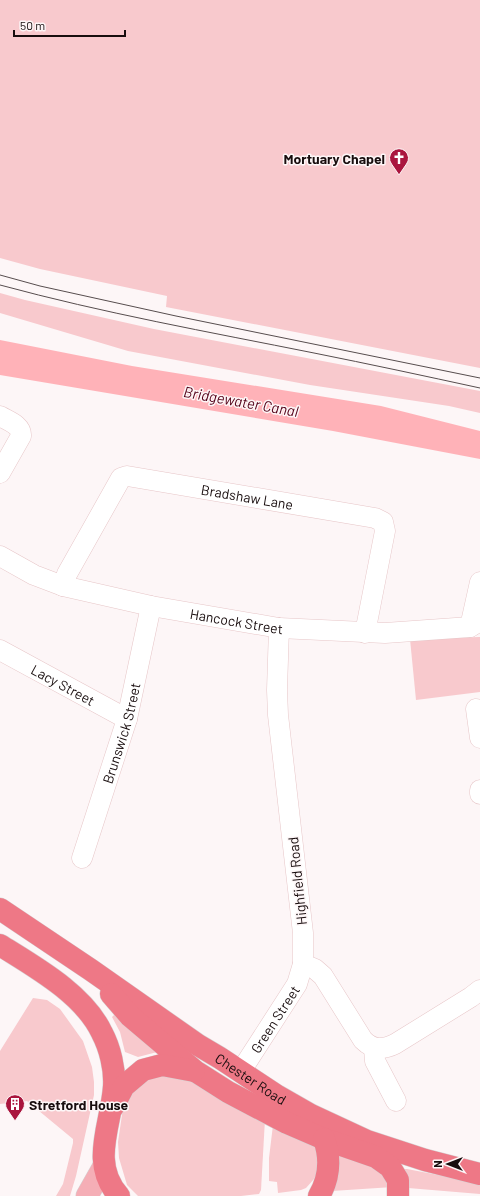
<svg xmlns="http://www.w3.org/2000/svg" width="480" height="1196" viewBox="0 0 480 1196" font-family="Barlow,sans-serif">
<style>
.green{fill:#f8c9cd}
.water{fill:#ffb2b8}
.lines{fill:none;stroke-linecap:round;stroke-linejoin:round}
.minor-casing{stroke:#e7c6c8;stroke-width:21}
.major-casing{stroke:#d5d3d4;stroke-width:23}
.highway-casing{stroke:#d5d3d4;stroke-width:23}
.minor{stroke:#fff;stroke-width:20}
.major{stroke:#f5aeb6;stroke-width:22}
.highway{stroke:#ee7886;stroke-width:22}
.tram{stroke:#574d4e;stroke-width:1}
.labels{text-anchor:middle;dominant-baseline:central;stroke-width:3;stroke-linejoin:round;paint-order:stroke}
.poi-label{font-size:14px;font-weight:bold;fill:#180d0e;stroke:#fdf6f7;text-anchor:end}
.street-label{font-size:14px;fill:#180d0e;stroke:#fdf6f7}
.water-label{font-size:15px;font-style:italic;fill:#540018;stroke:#fdf6f7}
</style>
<rect width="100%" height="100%" fill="#fdf6f7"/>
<g class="green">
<polygon points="0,0 480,0 480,368 166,307 167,296 40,269 0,258"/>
<polygon points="0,293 25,300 154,329 480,391 480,413 449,406 310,385 128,351 0,313"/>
<polygon points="480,637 480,692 416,700 410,639"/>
<polygon points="33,998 47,1000 60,1009 83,1041 92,1067 94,1082 94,1095 76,1176 70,1196 56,1196 63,1184 73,1143 73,1139 27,1101 0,1104 0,1051"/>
<polygon points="115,1014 161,1051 138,1057 125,1052 120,1032 112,1017"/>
<polygon points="175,1073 265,1119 261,1190 259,1194 241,1196 138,1196 127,1185 119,1158 118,1142 123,1108 129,1094 143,1080"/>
<polygon points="273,1125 313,1143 318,1154 317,1173 314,1179 306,1188 301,1190 278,1193 277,1182 269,1181 269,1158"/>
<polygon points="338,1152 385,1170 393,1187 332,1191"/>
<polygon points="405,1169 407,1169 480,1183 480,1194 408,1188 403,1172"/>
</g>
<polygon class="water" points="0,340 132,366 381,406 480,431 480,459 333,431 0,375"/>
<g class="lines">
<g class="minor-casing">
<g id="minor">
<path d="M0,416c8,5 22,9 21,20l-21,37"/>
<path id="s1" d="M0,556l34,19 29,11 88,20 128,22 106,5 85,-6 10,-6"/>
<path id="s2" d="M63,586l4,-12 54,-96 6,-2 248,42 8,4 2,9 -20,102"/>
<polyline points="470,627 480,582"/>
<path id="s3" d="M0,650l127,69"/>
<polyline points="476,709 480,738"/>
<polyline points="480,790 480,794"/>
<path id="s4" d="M82,858l45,-139 24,-113"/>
<path d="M303,964l12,5 8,7 40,64c10,10 20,10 32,4l76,-47 9,-7"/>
<polyline points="374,1048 375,1061 396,1101"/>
<path id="s5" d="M241,1071l56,-87 6,-20v-31l-25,-218 -1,-25 2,-62"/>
</g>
</g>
<g class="major-casing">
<polyline id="major" points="87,1196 104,1166"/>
</g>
<g class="highway-casing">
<g id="highway">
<path id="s6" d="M0,909l91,61 107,75 22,13 56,37 35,20 56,26 58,19 55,14"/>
<path d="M0,945c35,22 84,49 102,88 8,15 13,36 12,53 -2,37 -25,77 5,110"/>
<polyline points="111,994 130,1016 195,1071 228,1092 287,1123 324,1139 376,1157 390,1167 398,1180 398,1196"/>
<polyline points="113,1107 124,1086 143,1070 162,1065 194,1071"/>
<path d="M319,1196c11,-19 12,-37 5,-57"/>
</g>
</g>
<use href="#minor" class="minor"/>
<use href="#major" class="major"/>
<use href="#highway" class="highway"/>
<g class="tram">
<polyline points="0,275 40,286 176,316 480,378"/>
<path d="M0,285c103,28 209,47 314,68 55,11 111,23 166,35"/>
</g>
</g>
<defs>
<g id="church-pin" transform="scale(1)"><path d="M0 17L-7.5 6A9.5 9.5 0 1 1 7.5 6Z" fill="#aa153e" stroke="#fdf6f7"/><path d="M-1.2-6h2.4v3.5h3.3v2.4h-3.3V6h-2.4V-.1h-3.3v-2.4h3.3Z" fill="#fff"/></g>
<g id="building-pin" transform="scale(1)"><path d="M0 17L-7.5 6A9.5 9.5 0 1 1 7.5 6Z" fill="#aa153e" stroke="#fdf6f7"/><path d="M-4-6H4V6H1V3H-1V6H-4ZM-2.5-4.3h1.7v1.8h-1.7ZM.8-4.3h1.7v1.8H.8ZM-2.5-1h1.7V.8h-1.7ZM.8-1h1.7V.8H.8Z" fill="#fff"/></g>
</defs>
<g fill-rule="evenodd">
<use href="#church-pin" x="399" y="158"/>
<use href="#building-pin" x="15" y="1104"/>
</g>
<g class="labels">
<g class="poi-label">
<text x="385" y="158">Mortuary Chapel</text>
<text x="29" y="1104" text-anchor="start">Stretford House</text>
</g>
<g class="street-label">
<text stroke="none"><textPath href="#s2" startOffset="251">Bradshaw Lane</textPath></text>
<text stroke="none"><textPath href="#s1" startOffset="247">Hancock Street</textPath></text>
<text stroke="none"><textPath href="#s3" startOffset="72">Lacy Street</textPath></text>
<text stroke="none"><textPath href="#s4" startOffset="131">Brunswick Street</textPath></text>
<text transform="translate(297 881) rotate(-96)">Highfield Road</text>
<text stroke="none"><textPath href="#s5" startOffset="62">Green Street</textPath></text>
<text stroke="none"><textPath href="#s6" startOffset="303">Chester Road</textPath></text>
</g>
<g class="water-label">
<text transform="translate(241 401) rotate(10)">Bridgewater Canal</text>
</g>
</g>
<g transform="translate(448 1164) rotate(270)" stroke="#fdf6f7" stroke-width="3" paint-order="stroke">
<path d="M0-3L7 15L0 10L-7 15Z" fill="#180d0e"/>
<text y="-6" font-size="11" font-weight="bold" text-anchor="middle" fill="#180d0e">N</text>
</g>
<path d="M14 30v6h111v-6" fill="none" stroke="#180d0e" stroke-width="2"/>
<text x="20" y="30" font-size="12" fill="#180d0e" stroke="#fdf6f7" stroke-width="3" paint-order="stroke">50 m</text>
</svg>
